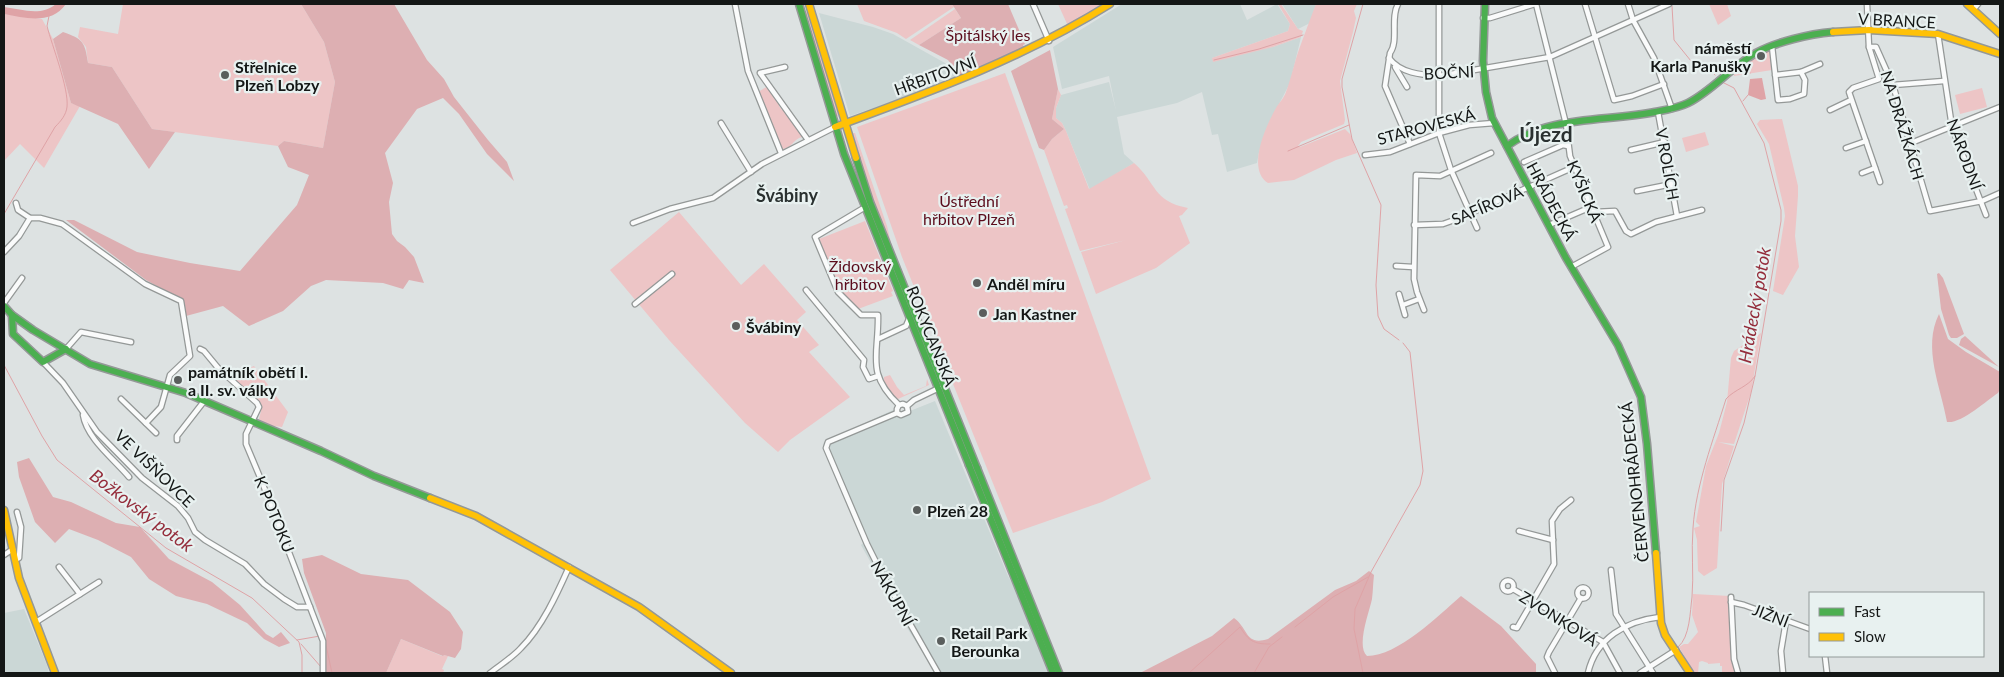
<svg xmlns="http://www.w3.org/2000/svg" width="2004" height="677" viewBox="0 0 2004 677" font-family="Lato,sans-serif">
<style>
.built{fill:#cbd7d6}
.green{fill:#edc5c6}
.forest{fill:#ddafb2}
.water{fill:#dfa3a6}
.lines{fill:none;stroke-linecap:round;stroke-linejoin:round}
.stream{stroke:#dfa3a6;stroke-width:1}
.street-casing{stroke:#949897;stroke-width:7}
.fast-casing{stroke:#949897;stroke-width:9}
.slow-casing{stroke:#949897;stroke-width:9}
.street{stroke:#fafbfb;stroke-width:4.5}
.fast{stroke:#4caf50;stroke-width:6}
.slow{stroke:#ffc107;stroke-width:6}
.poi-dot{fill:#5a5e5d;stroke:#e8f1f0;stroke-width:2}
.labels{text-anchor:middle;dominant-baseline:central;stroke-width:4.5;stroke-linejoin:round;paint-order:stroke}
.street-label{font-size:16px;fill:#141716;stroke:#e8f1f0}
.park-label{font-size:16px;fill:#5b0c1c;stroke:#e8f1f0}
.poi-label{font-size:16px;font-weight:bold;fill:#141716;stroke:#e8f1f0;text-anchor:start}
.neighbourhood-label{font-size:18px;font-weight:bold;fill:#2a3130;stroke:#e8f1f0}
.water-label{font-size:18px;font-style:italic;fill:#942d3b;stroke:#e8f1f0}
.district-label{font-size:21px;font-weight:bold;fill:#2a3130;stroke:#e8f1f0}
</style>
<rect width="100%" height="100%" fill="#dde2e2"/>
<g class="built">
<polygon points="1122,4 1240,4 1247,20 1277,4 1290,24 1288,31 1212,58 1273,47 1301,37 1290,83 1268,125 1259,152 1257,163 1227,172 1218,134 1212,135 1202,92 1177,103 1117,117 1124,154 1134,163 1090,190 1066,131 1062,123 1056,118 1056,108 1061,95 1109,82 1116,111 1109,76 1062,89 1053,47"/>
<polygon points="1282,4 1316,4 1310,23 1298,29"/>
<polygon points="819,13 873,27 893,34 945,63 958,79 850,116"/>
<polygon points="935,401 1008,576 1018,594 1049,673 936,673 909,631 861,545 863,543 823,446 824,442 893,410 900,415"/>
<polygon points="24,609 47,665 49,673 4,673 4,613"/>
</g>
<g class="green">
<polygon points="123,4 301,4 324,42 335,82 323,148 284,141 278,146 152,129 112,67 88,63 86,47 78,37 80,27 118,34"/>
<polygon points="857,4 952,4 954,7 906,39 897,33 864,21"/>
<polygon points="1058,4 1102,4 1068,26"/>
<polygon points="1278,4 1281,4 1298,29 1303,31 1301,37 1273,47 1213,62 1212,58 1288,31 1290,24"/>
<path d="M1316,4h41l-3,7 2,7 -3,14 -13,49 5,39 -1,4 -43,18 -3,4 2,1 45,-18 5,5 7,19 -21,7 -42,20 -26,3c-22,-14 -2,-57 8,-75 3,-5 8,-10 10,-16 6,-16 9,-33 15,-48 5,-14 10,-27 15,-40z"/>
<polygon points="1709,4 1727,4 1731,16 1718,25"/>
<polygon points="955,9 961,18 919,45 910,40"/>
<polygon points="805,11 808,12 822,52 839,117 836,115"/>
<polygon points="4,14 42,19 53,39 71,103 80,106 44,168 20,144 4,161"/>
<polygon points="1765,51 1770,52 1772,70 1734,76 1734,73"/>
<polygon points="1005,73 1151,479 1102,502 1013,533 902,257 857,127"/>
<path d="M768,86l13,18 -2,2 3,4 3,-1 18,28c-10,1 -11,13 -23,12l-22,-57z"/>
<polygon points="1982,88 1987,107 1960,114 1955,95"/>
<path d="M1058,89l3,6 -5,13v10l6,5 4,8 23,58 45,-26c23,20 18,38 54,45l-6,7 -3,1 11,27 -34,25 -60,26 -15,-42 45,-12 -46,11 -15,-42 3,-1 -1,-3 -3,1 -20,-56 8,-11 12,-10 -12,-10z"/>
<polygon points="1782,119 1798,186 1798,196 1795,236 1799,267 1783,295 1773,291 1785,216 1784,208 1769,144 1757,124 1760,120"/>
<polygon points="1705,132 1709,145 1686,152 1682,138"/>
<polygon points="851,133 855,133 887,226 892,247 871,195"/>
<polygon points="679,212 741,285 764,264 806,312 797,320 819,345 809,352 850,397 790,440 778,452 745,423 669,340 610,270"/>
<polygon points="865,221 893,291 891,292 893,296 858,309 839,289 819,239"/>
<polygon points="1761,333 1751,392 1734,444 1718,442 1734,446 1722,484 1717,568 1704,576 1698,571 1697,540 1694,528 1700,526 1696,522 1706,466 1719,433 1727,402 1731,358 1734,351"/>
<polygon points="254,366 288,412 282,427 267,425 259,419 261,411 259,403 229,376"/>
<path d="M890,375l7,12 7,8 22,-9 1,-7 2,6 -31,14c-7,-5 -16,-14 -14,-22z"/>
<polygon points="1693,594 1730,596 1732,646 1737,673 1722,673 1722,666 1720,666 1720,663 1708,664 1708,663 1702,661 1699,662 1698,673 1694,673 1679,647 1684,644 1688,644 1698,632 1692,615"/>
<polygon points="401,639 442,656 444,655 448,656 442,669 444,670 443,673 386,673"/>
</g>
<g class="forest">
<polygon points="301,4 394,4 427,60 444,79 454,97 488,140 507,162 514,181 487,154 459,114 443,98 417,109 385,153 393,183 389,202 392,234 397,241 405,247 414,257 424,283 409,280 403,289 383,283 326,280 311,286 283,311 249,326 223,306 186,316 182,300 146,280 66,220 74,220 137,252 190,263 240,271 297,205 309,175 288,167 278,146 284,141 323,148 335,82 324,42"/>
<polygon points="952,4 1008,4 1025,44 1023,45 1025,50 1002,61 960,76 948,60 919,45 961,18"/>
<path d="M63,32c20,7 22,10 25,31l24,4 40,62 23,3 -26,37 -31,-45 -47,-21 -18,-64z"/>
<polygon points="1050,50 1058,89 1052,119 1064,129 1052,139 1044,150 1039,148 1011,71"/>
<polygon points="1939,273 1943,278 1964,334 1957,338 1951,338 1949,335 1941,309 1937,274"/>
<path d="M1939,314l9,25 18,13 34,20v17l-2,4c-12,8 -37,31 -51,29 -6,-35 -25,-74 -8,-108z"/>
<polygon points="1965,336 1999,367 1959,345 1961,339"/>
<polygon points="29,458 53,497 71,502 116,523 140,527 169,559 212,582 240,605 266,634 273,638 281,632 290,643 279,647 264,639 247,623 207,604 176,596 149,579 131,557 98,540 69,529 55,543 35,522 19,477 17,462"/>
<polygon points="322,555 361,574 408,580 450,612 463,632 461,649 455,658 444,655 443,656 401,639 386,673 324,673 326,633 304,573 302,559"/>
<path d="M1369,571l5,4c-1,8 -1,16 -2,24 -3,14 -16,47 -5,57 31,0 71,-40 94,-60l40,30 35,38v9h-396l72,-37 22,-18c15,11 11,28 34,21l67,-49 21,-9z"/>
</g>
<g class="water">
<path d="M56,4h10c-15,21 -40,14 -62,10v-7c18,2 36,10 52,-3z"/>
<polygon points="1762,78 1766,99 1761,100 1748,95 1750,79"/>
</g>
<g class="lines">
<g class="stream">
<polyline points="1363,4 1342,79 1342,87 1352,139 1381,205 1376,285 1378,316 1384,329 1399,340"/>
<polyline points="1672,6 1674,40 1691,61 1707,66 1715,75"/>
<polyline points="1214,60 1259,49 1303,35"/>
<polyline points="1746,65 1750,73"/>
<polyline points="1743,101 1748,95"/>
<polyline points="1288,151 1349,125"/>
<path d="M4,214l51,-87c6,-6 11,-12 12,-20 2,-19 -15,-61 -20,-81l2,-10"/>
<polyline points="4,365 42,436 57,460 166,548 252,598 299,642 302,655 302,673"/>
<polyline points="1721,531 1724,480 1744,423 1755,376"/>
<polyline points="1295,627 1333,597 1368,577"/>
<polyline points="324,636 332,673"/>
<polyline points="297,640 320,636"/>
<polyline points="301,644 321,667"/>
<path d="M1679,649l-1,-2c12,-10 12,-35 14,-50 2,-22 -1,-46 1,-69 3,-44 20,-87 33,-129 9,-10 22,-12 29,-23l26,-155v-11l-17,-67 -30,-55 -12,-6"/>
<path d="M1189,673l51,-46c9,14 13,17 30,17"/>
<polyline points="1254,673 1269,647 1282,637"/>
<polyline points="1363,673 1354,629 1355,609 1371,572 1420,485 1423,471 1410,352 1403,343"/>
</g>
<g class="street-casing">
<g id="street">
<polyline points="735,4 748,71 781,153"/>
<polyline points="1033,4 1049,41"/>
<path d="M1398,4c-8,14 1,37 -8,49l-5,33 25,58"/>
<polyline points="1439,4 1439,133 1451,170 1477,228"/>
<polyline points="1536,4 1566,124 1570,156 1608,247 1571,267"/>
<polyline points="1585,4 1614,100 1632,96 1664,84"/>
<polyline points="1628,4 1633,20 1654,58 1672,109"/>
<polyline points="1867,4 1869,47 1879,79 1853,88 1849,92 1880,182"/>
<polyline points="1973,10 1978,4"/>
<polyline points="1483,18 1490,18 1535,4"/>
<polyline points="1938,34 1952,127 1986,215"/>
<polyline points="1772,46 1778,100 1790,99 1804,94 1805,80 1801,72 1775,75"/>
<polyline points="1869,47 1876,47 1893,85 1930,211 1982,201 2000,193"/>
<path d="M1389,58c11,15 32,17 50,18l111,-19 119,-53"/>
<polyline points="785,67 760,73 808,140"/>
<polyline points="1395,67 1407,87"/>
<polyline points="1801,72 1820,64"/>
<polyline points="1893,85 1944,81"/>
<polyline points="1830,110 1851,100"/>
<polyline points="1658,112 1677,216"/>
<polyline points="721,123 751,172"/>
<polyline points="1911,143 2000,107"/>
<polyline points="1846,148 1866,141"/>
<polyline points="1631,150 1665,142"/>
<polyline points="1365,155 1390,152 1439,133 1469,125 1494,123"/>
<polyline points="1524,162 1563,145 1568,146"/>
<polyline points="1862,173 1875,168"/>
<polyline points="1637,191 1672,184"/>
<polyline points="16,203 18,210 30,218 40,218 62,224 145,284 181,301 190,356 170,375 161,407 146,423"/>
<path d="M862,209l-47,28 23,55 23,23h17c1,40 -13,58 21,90l4,-1 4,2"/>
<polyline points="1594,212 1615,211 1626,231 1631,234 1656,222 1702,210"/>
<polyline points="633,223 670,209 713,198 762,164 835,127"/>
<polyline points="1414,225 1443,224 1457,219 1574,167"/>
<polyline points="1549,225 1591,207"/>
<polyline points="4,252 19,236 30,218"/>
<polyline points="1396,266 1413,267"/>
<polyline points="806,290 864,360 863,367 869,379 878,376"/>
<polyline points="1399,294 1405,315"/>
<polyline points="4,303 22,278"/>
<polyline points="635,304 672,274"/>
<polyline points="1403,305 1419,299"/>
<polyline points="1424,310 1417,292 1414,279 1416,175 1440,176 1491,153"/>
<polyline points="878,339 906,326 909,319"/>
<polyline points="66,349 81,332 131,342"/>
<polyline points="200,349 204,351 219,369 257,403 259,407 246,434 246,444 262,482 323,641 323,673"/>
<polyline points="43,362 63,383 97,432 142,478 178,506 188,518 195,532 205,540 245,564 264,584 284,599 297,607 310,607"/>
<polyline points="121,399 156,433"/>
<polyline points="899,405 897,409 897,413 901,415 908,412 907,406 914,400 939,388"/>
<polyline points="897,413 828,442 826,448 867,544 884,578 938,673"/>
<path d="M83,415c4,24 31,44 46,62"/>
<polyline points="177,440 177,436 205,400"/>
<polyline points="1519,531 1553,540"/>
<polyline points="4,555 13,549"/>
<polyline points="15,560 19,558 21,527 17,512"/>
<polyline points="59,567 80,594"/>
<polyline points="1611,570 1616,614 1653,673"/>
<circle cx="1508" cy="586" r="5.5"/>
<circle cx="1583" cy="593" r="5.5"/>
<polyline points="1513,589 1603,642 1620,673"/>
<polyline points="1731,597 1734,659 1738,673"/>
<polyline points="1731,602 1744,605 1810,629"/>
<polyline points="36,622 99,582"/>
<polyline points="1513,627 1517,628 1554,564 1552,521 1560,509 1571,500"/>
<polyline points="1825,656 1827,673"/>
<path d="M490,673c10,-8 22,-15 31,-25 21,-21 36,-54 48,-81"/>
<polyline points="1555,673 1547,657 1549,652 1581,598"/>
<path d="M1588,673c8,-35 38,-52 72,-56"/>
<polyline points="1640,673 1676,650"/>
<polyline points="1783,673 1781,651 1786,621"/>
</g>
</g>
<g class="fast-casing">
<g id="fast">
<polyline points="799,4 844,154 969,465"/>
<polyline points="1485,4 1483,61 1486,92 1492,118 1566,258 1618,345 1641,397 1647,444 1656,553"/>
<path d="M1507,146c42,-31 99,-24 148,-34 10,-2 23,-4 33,-9 24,-12 43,-36 68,-50 20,-11 53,-19 77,-21"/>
<polyline points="856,158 870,202 977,468"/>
<polyline points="4,306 12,315 33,330 90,364 186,393 321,451 374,476 430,498"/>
<polyline points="12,315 13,334 43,362 66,349"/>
<polyline points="969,465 1053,673"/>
<polyline points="977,468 1059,673"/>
</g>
</g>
<g class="slow-casing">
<g id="slow">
<polyline points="809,4 856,158"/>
<polyline points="1967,4 2000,34"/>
<polyline points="1833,32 1869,30 1938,34 2000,54"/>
<path d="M835,127c95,-35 189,-69 275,-123"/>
<polyline points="430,498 476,516 639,607 731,673"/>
<polyline points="4,510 19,578 55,673"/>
<polyline points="1656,553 1661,623 1665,635 1690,673"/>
</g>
</g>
<use href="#street" class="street"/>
<use href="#fast" class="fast"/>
<use href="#slow" class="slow"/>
</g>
<g class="poi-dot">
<circle cx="1761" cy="56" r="5"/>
<circle cx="225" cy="75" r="5"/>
<circle cx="977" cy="283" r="5"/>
<circle cx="983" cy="313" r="5"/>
<circle cx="736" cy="326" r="5"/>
<circle cx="178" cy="380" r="5"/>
<circle cx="917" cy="510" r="5"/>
<circle cx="941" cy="641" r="5"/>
</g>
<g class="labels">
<g class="street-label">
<text transform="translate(1897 20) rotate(3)">V BRANCE</text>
<text transform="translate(1449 72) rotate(-3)">BOČNÍ</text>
<text transform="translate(935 75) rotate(-20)">HŘBITOVNÍ</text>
<text transform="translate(1903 125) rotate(73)">NA DRÁŽKÁCH</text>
<text transform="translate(1426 126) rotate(-15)">STAROVESKÁ</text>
<text transform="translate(1965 154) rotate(70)">NÁRODNÍ</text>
<text transform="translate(1668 164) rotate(80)">V ROLÍCH</text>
<text transform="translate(1585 191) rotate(67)">KYŠICKÁ</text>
<text transform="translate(1552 201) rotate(62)">HRÁDECKÁ</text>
<text transform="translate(1487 205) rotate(-23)">SAFÍROVÁ</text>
<text transform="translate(932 336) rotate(68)">ROKYCANSKÁ</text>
<text transform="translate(155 468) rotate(44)">VE VIŠŇOVCE</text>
<text transform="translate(1634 482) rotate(-96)">ČERVENOHRÁDECKÁ</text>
<text transform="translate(275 514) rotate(68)">K POTOKU</text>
<text transform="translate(893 593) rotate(61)">NÁKUPNÍ</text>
<text transform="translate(1771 615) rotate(21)">JIŽNÍ</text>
<text transform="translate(1559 618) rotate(32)">ZVONKOVÁ</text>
</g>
<g class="park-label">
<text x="988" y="34">Špitálský les</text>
<text x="969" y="200">Ústřední<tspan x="969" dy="18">hřbitov Plzeň</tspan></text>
<text x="860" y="265">Židovský<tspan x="860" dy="18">hřbitov</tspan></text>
</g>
<g class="poi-label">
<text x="1751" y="47" text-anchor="end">náměstí<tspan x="1751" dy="18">Karla Panušky</tspan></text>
<text x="235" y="66">Střelnice<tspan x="235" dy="18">Plzeň Lobzy</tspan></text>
<text x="987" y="283">Anděl míru</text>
<text x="993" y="313">Jan Kastner</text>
<text x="746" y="326">Švábiny</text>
<text x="188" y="371">památník obětí I.<tspan x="188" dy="18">a II. sv. války</tspan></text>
<text x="927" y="510">Plzeň 28</text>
<text x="951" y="632">Retail Park<tspan x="951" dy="18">Berounka</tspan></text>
</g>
<g class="neighbourhood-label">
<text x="787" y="195">Švábiny</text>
</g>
<g class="water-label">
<text transform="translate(1754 305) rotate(-80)">Hrádecký potok</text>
<text transform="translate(142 510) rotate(37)">Božkovský potok</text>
</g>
<g class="district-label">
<text x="1546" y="133">Újezd</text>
</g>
</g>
<rect width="2004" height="677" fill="none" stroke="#141716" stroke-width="10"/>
<rect x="1809" y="592" width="175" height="65" fill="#e8f1f0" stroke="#939a99"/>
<rect x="1819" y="608" width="25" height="8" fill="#4caf50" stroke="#939a99"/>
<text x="1854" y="617" font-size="15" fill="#141716">Fast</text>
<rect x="1819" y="633" width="25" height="8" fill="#ffc107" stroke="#939a99"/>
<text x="1854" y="642" font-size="15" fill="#141716">Slow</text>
</svg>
